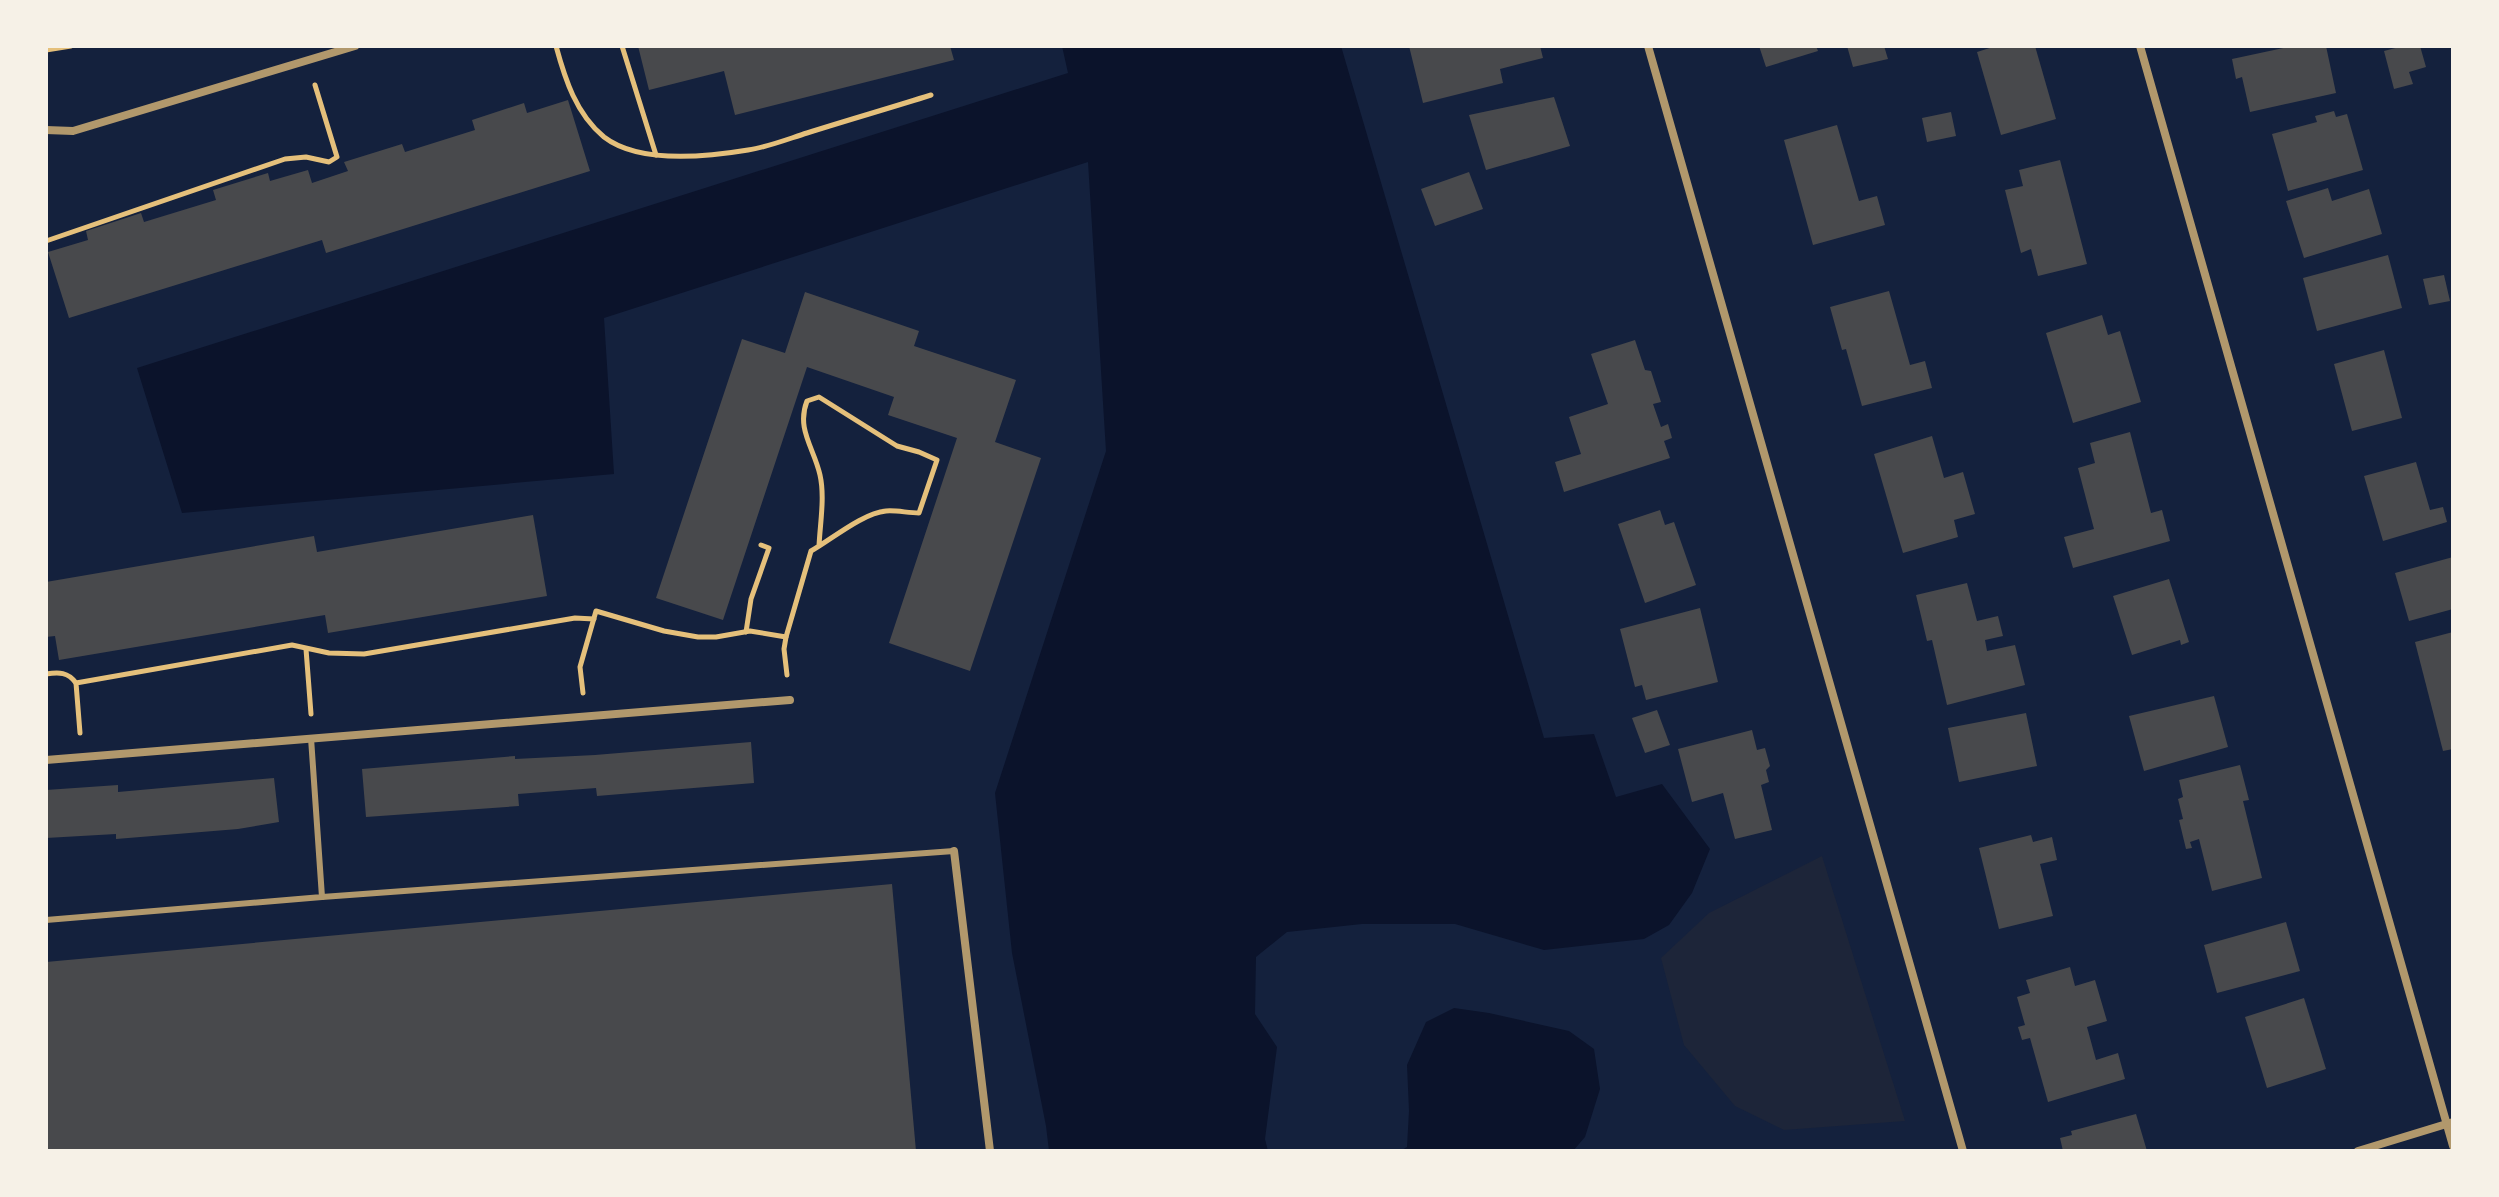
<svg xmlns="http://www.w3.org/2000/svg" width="2499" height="1197" viewBox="0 0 2499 1197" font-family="Ubuntu,sans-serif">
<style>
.green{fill:#1d2539}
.water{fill:#0b132b}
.building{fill:#48494c}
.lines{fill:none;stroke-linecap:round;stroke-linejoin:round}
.path{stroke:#e5c07b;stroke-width:5}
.service{stroke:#b1986c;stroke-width:6}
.minor{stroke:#b1986c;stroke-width:8}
</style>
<rect width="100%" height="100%" fill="#14213d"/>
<polygon class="green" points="1822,856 1905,1121 1784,1130 1735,1106 1684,1045 1661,958 1709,913"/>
<g class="water">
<polygon points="1062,46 1341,46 1544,738 1594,734 1616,797 1662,784 1710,849 1692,893 1669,925 1644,939 1544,950 1455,924 1362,924 1287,932 1256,957 1255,1014 1277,1047 1265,1139 1268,1151 1049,1151 1046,1126 1012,953 995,793 1106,451 1088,162 604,318 614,474 182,513 137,368 1068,73"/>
<polygon points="1454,1008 1489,1013 1569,1031 1594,1049 1600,1089 1585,1137 1573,1151 1400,1151 1407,1147 1409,1111 1407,1065 1426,1022"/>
</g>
<g class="building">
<polygon points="638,46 950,46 954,60 735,115 724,71 649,90"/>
<polygon points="1409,46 1540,46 1543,58 1500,69 1503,83 1423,103"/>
<polygon points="1759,46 1816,46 1818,51 1766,67"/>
<polygon points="1847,46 1884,46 1888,59 1853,67"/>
<polygon points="1996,46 2035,46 2056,119 2001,135 1977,52"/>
<polygon points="2293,46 2326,46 2336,93 2250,112 2242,77 2236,79 2232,59"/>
<polygon points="2403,46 2420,46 2426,67 2409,72 2413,84 2394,89 2384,51"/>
<polygon points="1554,97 1570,146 1486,170 1469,115"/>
<polygon points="568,100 590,171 326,253 322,240 69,318 48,252 88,240 86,231 141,213 144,222 216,200 213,190 268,173 270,181 308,170 312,183 348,171 344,162 402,144 405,152 475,130 472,120 524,103 527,113"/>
<polygon points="2334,111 2336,117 2347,114 2363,170 2288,191 2272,134 2317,122 2315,116"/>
<polygon points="1951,112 1956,136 1927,142 1922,118"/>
<polygon points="1837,125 1859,201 1877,196 1885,225 1813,245 1784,140"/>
<polygon points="2060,160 2087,264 2038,276 2031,249 2021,253 2005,190 2023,186 2019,170"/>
<polygon points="1469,172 1483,209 1435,226 1421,189"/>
<polygon points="2328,188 2332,201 2369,189 2382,234 2304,258 2286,201"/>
<polygon points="2388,255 2402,308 2317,331 2303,278"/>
<polygon points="2444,275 2450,301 2429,305 2423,279"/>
<polygon points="1889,291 1910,365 1925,361 1932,388 1862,406 1846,349 1842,350 1830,307"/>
<polygon points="805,292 919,331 914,346 1016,380 995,442 1041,458 970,671 889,643 957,438 888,415 894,397 807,367 723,620 656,598 742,339 785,353"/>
<polygon points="2102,315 2108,335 2120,331 2141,402 2073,423 2046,333"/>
<polygon points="1635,340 1645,370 1651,371 1661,402 1653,404 1661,427 1668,424 1672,438 1664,441 1670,458 1564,492 1555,462 1581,454 1569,417 1608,404 1591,354"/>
<polygon points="2384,350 2402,418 2352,431 2334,364"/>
<polygon points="2130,432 2151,513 2162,510 2170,541 2073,568 2064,537 2094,529 2078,468 2095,463 2090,443"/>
<polygon points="1932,436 1944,478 1963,472 1975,514 1954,520 1958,537 1903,553 1874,454"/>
<polygon points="2416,462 2430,510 2443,507 2447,522 2383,541 2364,476"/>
<polygon points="1660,510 1665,525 1674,522 1696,585 1645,603 1618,524"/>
<polygon points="533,515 547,596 328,633 325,615 59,660 55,636 46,637 46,582 314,536 317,552"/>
<polygon points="2453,557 2453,609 2409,621 2395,573"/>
<polygon points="2169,579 2189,642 2181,645 2180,640 2132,655 2113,596"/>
<polygon points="1967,583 1977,621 1998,616 2003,636 1985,640 1987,651 2015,645 2025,685 1947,705 1932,640 1927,641 1916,595"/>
<polygon points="1700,608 1718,682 1646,700 1642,685 1635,687 1620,629"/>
<polygon points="2453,632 2453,749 2443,751 2415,642"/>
<polygon points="2214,696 2228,747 2144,771 2129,716"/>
<polygon points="1657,710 1670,745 1645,753 1632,718"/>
<polygon points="2026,713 2037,766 1959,782 1948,728"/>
<polygon points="1752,730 1757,750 1765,748 1770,766 1766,770 1769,782 1761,785 1772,830 1735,839 1723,793 1692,802 1678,749"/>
<polygon points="751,742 754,783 597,796 596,788 518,794 519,806 366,817 362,769 515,756 515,759 595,755"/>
<polygon points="2240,765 2249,800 2243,801 2262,878 2212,891 2199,839 2190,842 2192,848 2186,849 2179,820 2183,819 2178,799 2183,797 2179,780"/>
<polygon points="274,778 279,822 238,829 116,839 116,834 46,838 46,790 118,785 118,792"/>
<polygon points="2031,835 2033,842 2052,837 2057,860 2040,864 2053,916 1999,929 1979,848"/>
<polygon points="892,884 916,1151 46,1151 46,962"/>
<polygon points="2286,922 2300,971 2217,993 2204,945"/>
<polygon points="2070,967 2075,986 2095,980 2107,1021 2087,1027 2096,1060 2118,1053 2125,1079 2048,1102 2030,1038 2022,1040 2018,1027 2025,1025 2017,997 2030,993 2026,980"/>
<polygon points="2304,998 2326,1069 2267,1088 2245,1017"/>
<polygon points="2136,1114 2147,1151 2063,1151 2060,1138 2072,1135 2071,1131"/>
</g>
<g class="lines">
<g class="path">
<path d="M556,46c9,33 20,68 48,91 35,27 102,20 144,13 20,-3 40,-11 59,-17 41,-13 83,-25 124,-38"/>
<polyline points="622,46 656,155"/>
<polyline points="46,50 71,46"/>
<polyline points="46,241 285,159 306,157 329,162 337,157 315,85"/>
<polyline points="746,632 751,599 769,548 761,545"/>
<polyline points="306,649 311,714"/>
<path d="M46,674c13,-2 22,-2 30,9"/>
<path d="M787,675l-3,-26 2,-12 25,-86c21,-12 52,-38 75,-40 10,-1 22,2 33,2l18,-53 -18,-8 -22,-6 -78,-49 -12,4c-11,28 7,47 13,74 5,22 0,49 -1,71"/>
<polyline points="583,693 580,667 596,611 664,631 698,637 716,637 750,631 786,637"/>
<polyline points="80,733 76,683 292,645 329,653 364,654 575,618 594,619"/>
</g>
<g class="service">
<polyline points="322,897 954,851"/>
<polyline points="46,920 322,897 311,738"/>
</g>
<g class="minor">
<polyline points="1648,46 1963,1151"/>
<polyline points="2140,46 2453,1146"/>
<polyline points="46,130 73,131 355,46"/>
<polyline points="46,760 790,700"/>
<polyline points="954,851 990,1151"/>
<polyline points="2358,1151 2453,1122"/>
</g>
</g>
<rect width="2499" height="1197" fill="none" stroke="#f6f1e7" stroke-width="96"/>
</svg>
